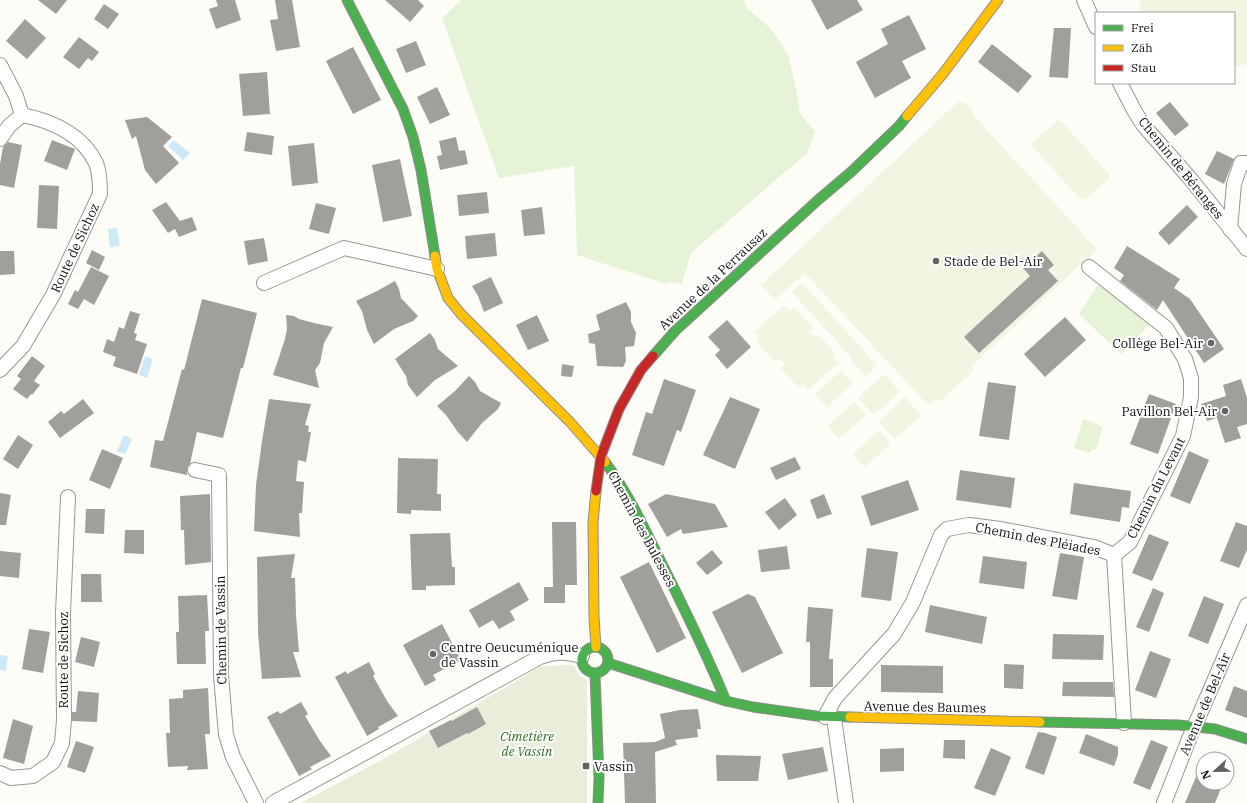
<svg xmlns="http://www.w3.org/2000/svg" width="1247" height="803" viewBox="0 0 1247 803" font-family="'IBM Plex Serif',serif">
<style>
.green{fill:#e7f3d7}
.cemetery{fill:#e9eedb}
.pitch{fill:#f0f6e1}
.water{fill:#cde8f7}
.building{fill:#a19f9c}
.lines{fill:none;stroke-linecap:round;stroke-linejoin:round}
.street-casing{stroke:#979795;stroke-width:16}
.fast-casing{stroke:#8e8d8b;stroke-width:11}
.slow-casing{stroke:#8e8d8b;stroke-width:11}
.jam-casing{stroke:#8e8d8b;stroke-width:11}
.street{stroke:#fffffe;stroke-width:14}
.fast{stroke:#4caf50;stroke-width:9}
.slow{stroke:#ffc107;stroke-width:9}
.jam{stroke:#c62828;stroke-width:9}
.poi-dot{fill:#646362;stroke:#fff;stroke-width:1.5}
.labels{text-anchor:middle;dominant-baseline:central;stroke-width:4;stroke-linejoin:round;paint-order:stroke}
.street-label{font-size:13px;fill:#111;stroke:#fff}
.poi-label{font-size:13px;fill:#111;stroke:#fff;text-anchor:start}
.park-label{font-size:13px;font-style:italic;fill:#2f6b1f;stroke:#fff}
</style>
<rect width="100%" height="100%" fill="#fdfcf7"/>
<g class="green">
<polygon points="461,0 744,0 747,8 769,27 778,38 788,55 796,89 800,113 815,132 807,153 691,253 682,284 671,282 666,284 577,255 574,166 499,178 442,18"/>
<polygon points="1098,284 1153,321 1121,354 1079,314"/>
<polygon points="1083,419 1098,424 1098,425 1103,427 1096,450 1092,449 1090,453 1074,448"/>
</g>
<polygon class="cemetery" points="573,665 580,676 587,680 587,803 301,803 387,757 542,666"/>
<g class="pitch">
<polygon points="1139,0 1247,0 1247,64 1234,67 1234,13 1142,13"/>
<polygon points="959,101 961,103 963,101 974,113 973,115 1097,249 972,366 974,370 939,402 936,399 929,406 805,273 775,300 761,285"/>
<polygon points="1058,120 1063,123 1109,174 1109,179 1084,200 1080,199 1032,146 1032,143"/>
<polygon points="802,283 877,365 866,376 850,359 851,357 792,292"/>
<polygon points="784,305 790,311 794,307 813,328 809,331 814,337 818,334 836,354 833,357 838,363 808,390 803,384 799,388 780,368 785,364 779,358 775,362 756,341 760,337 755,331"/>
<polygon points="841,371 853,383 827,407 815,394"/>
<polygon points="884,374 900,392 874,415 858,398"/>
<polygon points="905,397 921,416 895,439 879,422"/>
<polygon points="854,402 866,415 839,439 828,426"/>
<polygon points="879,430 891,443 865,467 853,454"/>
</g>
<g class="water">
<polygon points="174,140 190,153 183,160 168,146"/>
<polygon points="117,228 120,246 110,247 108,229"/>
<polygon points="145,356 153,359 147,378 139,375"/>
<polygon points="124,435 132,439 125,454 117,451"/>
<polygon points="0,655 8,656 6,671 0,670"/>
</g>
<g class="building">
<polygon points="38,0 67,0 56,14"/>
<polygon points="216,0 235,0 241,20 216,29 209,9 218,6"/>
<polygon points="275,0 292,0 300,47 276,51 270,20 278,19"/>
<polygon points="385,0 418,0 424,6 410,22"/>
<polygon points="811,0 857,0 863,10 827,30"/>
<polygon points="104,4 119,14 108,29 94,19"/>
<polygon points="909,15 926,49 902,61 911,78 875,98 856,62 888,44 881,29"/>
<polygon points="25,19 46,38 27,59 6,41"/>
<polygon points="1054,28 1071,28 1068,78 1049,77"/>
<polygon points="79,37 99,52 92,61 88,58 79,69 63,57"/>
<polygon points="416,41 426,65 406,73 396,49"/>
<polygon points="992,44 1032,76 1018,93 978,62"/>
<polygon points="353,47 381,100 353,114 326,61"/>
<polygon points="267,72 270,114 243,116 239,74"/>
<polygon points="437,87 450,115 430,124 417,97"/>
<polygon points="1170,102 1189,125 1175,136 1156,113"/>
<polygon points="147,117 172,137 163,146 179,163 156,184 145,170 136,136 132,139 125,120"/>
<polygon points="247,132 274,136 272,155 244,151"/>
<polygon points="456,137 459,151 465,150 468,164 440,170 437,156 442,155 439,141"/>
<polygon points="52,140 75,149 67,170 44,161"/>
<polygon points="8,142 22,145 14,188 0,185 0,164 3,147"/>
<polygon points="314,143 318,183 292,186 288,146"/>
<polygon points="1217,151 1234,159 1224,184 1205,174"/>
<polygon points="400,159 412,216 383,222 372,165"/>
<polygon points="39,185 59,186 57,229 37,228"/>
<polygon points="487,192 489,213 459,216 457,195"/>
<polygon points="166,202 180,221 192,217 197,230 179,237 175,229 168,233 152,210"/>
<polygon points="316,203 336,208 329,234 309,229"/>
<polygon points="1187,205 1198,217 1169,245 1158,233"/>
<polygon points="542,207 545,234 524,236 521,210"/>
<polygon points="495,233 497,256 467,259 465,236"/>
<polygon points="264,238 268,261 248,265 244,241"/>
<polygon points="1127,246 1180,279 1174,288 1190,299 1224,349 1204,363 1163,300 1157,310 1120,281 1124,275 1114,268"/>
<polygon points="92,250 105,257 99,270 86,263"/>
<polygon points="0,251 14,251 15,274 0,275"/>
<polygon points="1042,251 1054,265 1048,270 1058,281 979,353 964,337 1030,276 1023,268"/>
<polygon points="91,267 109,276 94,305 84,299 78,309 68,304 75,290 78,292"/>
<polygon points="491,277 503,303 484,312 478,296 472,286"/>
<polygon points="395,281 399,289 401,298 418,316 413,321 394,329 374,344 367,330 362,311 356,301 377,291"/>
<polygon points="202,299 257,313 243,368 241,368 223,438 197,432 190,464 187,468 187,475 150,467 155,440 163,441 182,369 184,370"/>
<polygon points="626,302 631,312 631,322 636,333 634,346 625,347 626,361 623,367 597,366 595,344 589,343 588,334 600,330 596,315"/>
<polygon points="130,311 140,314 134,333 137,334 135,340 147,344 137,374 113,366 116,357 103,352 107,339 114,342 119,327 124,329"/>
<polygon points="286,315 294,316 299,319 314,323 333,327 324,343 320,363 315,370 319,388 273,375 285,339 287,329"/>
<polygon points="537,315 549,341 528,350 516,325"/>
<polygon points="1065,317 1086,340 1045,377 1024,354"/>
<polygon points="727,320 751,347 727,369 715,355 720,350 708,337"/>
<polygon points="430,333 435,340 438,349 458,366 435,380 417,397 408,385 406,376 395,359"/>
<polygon points="32,356 45,366 34,381 40,385 32,395 31,394 27,399 13,389 21,379 17,376"/>
<polygon points="562,364 574,366 572,377 561,376"/>
<polygon points="469,376 475,382 480,391 501,403 498,409 482,423 467,442 457,431 446,415 437,406 455,391"/>
<polygon points="664,379 696,390 681,432 677,430 664,466 632,455 646,412 652,414"/>
<polygon points="1241,379 1247,398 1247,424 1237,427 1241,438 1225,443 1217,418 1207,421 1201,404 1226,396 1223,385"/>
<polygon points="988,382 1016,386 1009,440 979,436"/>
<polygon points="1149,394 1176,404 1158,454 1130,444"/>
<polygon points="730,397 760,409 735,469 703,455"/>
<polygon points="83,399 94,413 60,438 48,422 61,411 64,414"/>
<polygon points="269,399 311,404 305,425 309,426 308,432 311,432 306,462 298,460 296,481 304,482 302,513 299,513 300,537 254,531 256,485 262,441"/>
<polygon points="18,435 33,445 18,469 3,459"/>
<polygon points="102,449 123,458 110,489 89,480"/>
<polygon points="1189,451 1209,460 1190,504 1170,496"/>
<polygon points="795,457 801,469 776,480 770,468"/>
<polygon points="398,458 438,459 437,494 441,494 441,511 411,510 411,514 397,513"/>
<polygon points="960,470 1015,478 1011,508 956,500"/>
<polygon points="908,480 919,510 871,526 861,496"/>
<polygon points="1074,483 1131,491 1129,508 1122,507 1120,522 1070,514"/>
<polygon points="0,493 11,495 6,525 0,525"/>
<polygon points="210,494 211,562 185,565 184,530 181,530 180,496"/>
<polygon points="666,494 715,504 728,527 683,534 681,529 667,537 648,504"/>
<polygon points="824,494 832,514 817,519 810,500"/>
<polygon points="785,498 797,515 779,530 765,512"/>
<polygon points="86,509 105,509 104,534 85,533"/>
<polygon points="552,522 576,522 577,585 565,585 565,603 544,603 544,587 553,587"/>
<polygon points="1236,522 1247,526 1247,550 1239,568 1220,561"/>
<polygon points="125,530 144,530 144,554 124,553"/>
<polygon points="450,533 452,567 455,567 455,585 426,586 426,590 412,590 410,534"/>
<polygon points="1149,534 1169,542 1152,581 1132,573"/>
<polygon points="787,546 790,569 761,572 758,550"/>
<polygon points="867,548 898,552 891,601 861,597"/>
<polygon points="712,550 723,563 707,575 696,563"/>
<polygon points="0,551 21,553 19,578 0,576"/>
<polygon points="1060,553 1084,557 1077,600 1052,596"/>
<polygon points="295,554 291,578 295,578 296,615 299,652 293,652 301,677 262,679 258,633 257,557"/>
<polygon points="983,556 1027,562 1024,589 979,583"/>
<polygon points="649,562 686,638 657,653 620,577"/>
<polygon points="81,574 101,574 102,602 81,602"/>
<polygon points="519,582 529,600 510,611 515,620 499,629 493,620 479,628 469,610"/>
<polygon points="1153,588 1164,593 1149,632 1136,627"/>
<polygon points="748,594 755,597 783,653 742,673 712,612"/>
<polygon points="207,595 209,631 205,631 206,664 177,664 176,632 179,632 178,596"/>
<polygon points="1204,596 1224,604 1208,644 1188,636"/>
<polygon points="930,605 987,617 982,644 925,632"/>
<polygon points="808,607 833,609 829,659 833,659 833,687 810,687 810,642 806,642"/>
<polygon points="442,624 461,660 433,675 436,680 425,686 403,645"/>
<polygon points="29,629 50,632 43,673 22,669"/>
<polygon points="1053,634 1104,635 1103,660 1052,659"/>
<polygon points="81,637 100,642 94,667 75,662"/>
<polygon points="1150,651 1171,659 1156,698 1135,690"/>
<polygon points="369,662 375,674 373,676 387,701 398,716 378,727 379,729 367,736 335,677 346,671 347,674"/>
<polygon points="1004,664 1024,665 1023,689 1004,688"/>
<polygon points="881,665 943,666 943,693 881,692"/>
<polygon points="1063,682 1113,682 1114,697 1062,696"/>
<polygon points="1234,686 1247,691 1247,718 1225,710"/>
<polygon points="208,688 210,734 205,734 208,769 187,770 188,766 168,767 166,733 170,733 169,699 183,698 183,690"/>
<polygon points="78,691 99,693 97,722 72,721 72,712 76,712"/>
<polygon points="301,702 308,714 305,716 320,741 331,756 310,767 312,769 299,776 267,717 278,711 280,714"/>
<polygon points="477,707 486,724 468,734 467,733 438,748 429,731 451,720 452,721"/>
<polygon points="698,709 701,729 697,729 698,737 675,740 677,745 655,752 656,803 625,803 623,743 655,742 665,738 660,714 680,710"/>
<polygon points="13,719 33,726 24,764 3,758"/>
<polygon points="1038,732 1045,733 1057,737 1044,775 1025,768"/>
<polygon points="1086,734 1118,747 1118,755 1114,766 1079,753"/>
<polygon points="944,740 965,740 965,759 943,758"/>
<polygon points="1151,740 1168,747 1150,790 1133,783"/>
<polygon points="76,741 94,747 85,773 67,767"/>
<polygon points="823,747 828,771 788,780 782,754"/>
<polygon points="904,748 904,771 880,772 880,749"/>
<polygon points="991,748 1011,757 995,796 974,788"/>
<polygon points="716,755 761,756 758,781 717,781"/>
<polygon points="1203,760 1203,783 1223,783 1215,803 1185,803"/>
</g>
<g class="lines">
<g class="street-casing">
<g id="street">
<polyline points="1084,0 1096,27"/>
<polyline points="0,65 16,96 22,115"/>
<polyline points="1120,83 1135,112 1144,126 1188,176 1247,249"/>
<path d="M0,139l9,-13 13,-11c30,6 60,19 74,48 4,10 4,21 4,31l-47,101 -30,51 -23,24"/>
<polyline points="1230,229 1234,184 1241,163 1247,163"/>
<polyline points="1089,267 1166,328 1185,359 1191,378 1191,397 1183,436 1130,542 1114,555"/>
<polyline points="264,283 344,248 437,269"/>
<polyline points="195,470 219,475 221,675 226,735 233,757 256,803"/>
<polyline points="1114,555 1124,723"/>
<polyline points="825,717 835,698 894,634 913,602 941,535 947,529 969,525 1001,529 1094,547 1114,555"/>
<polyline points="834,718 846,803"/>
<polyline points="0,773 11,778 33,776 53,762 62,743 64,720 63,613 68,497"/>
<path d="M273,803l267,-146c17,-6 25,-5 42,-1"/>
<polyline points="1164,803 1189,739 1247,605"/>
</g>
</g>
<g class="fast-casing">
<g id="fast">
<polyline points="347,0 403,109 413,137 421,170 435,256"/>
<polyline points="653,356 675,331 818,200 851,172 899,126 907,116"/>
<path d="M605,462c24,32 40,68 58,104 22,44 44,89 63,135"/>
<circle cx="595" cy="660" r="13"/>
<polyline points="608,663 726,701 753,707 816,716 850,717"/>
<polyline points="595,674 599,777 598,803"/>
<polyline points="1040,722 1179,725 1215,729 1247,739"/>
</g>
</g>
<g class="slow-casing">
<g id="slow">
<polyline points="907,116 942,75 998,0"/>
<polyline points="435,256 437,269 448,298 461,314 570,422 605,462"/>
<polyline points="596,491 593,522 594,617 596,647"/>
<polyline points="850,717 1040,722"/>
</g>
</g>
<g class="jam-casing">
<polyline id="jam" points="596,491 601,456 619,409 641,370 653,356"/>
</g>
<use href="#street" class="street"/>
<use href="#fast" class="fast"/>
<use href="#slow" class="slow"/>
<use href="#jam" class="jam"/>
</g>
<g class="poi-dot">
<circle cx="936" cy="261" r="4"/>
<circle cx="1211" cy="343" r="4"/>
<circle cx="1225" cy="411" r="4"/>
<circle cx="433" cy="654" r="4"/>
<rect x="582" y="762" width="8" height="8" rx="2"/>
</g>
<g class="labels">
<g class="street-label">
<text transform="translate(1181 168) rotate(51)">Chemin de Béranges</text>
<text transform="translate(75 248) rotate(-65)">Route de Sichoz</text>
<text transform="translate(713 279) rotate(-43)">Avenue de la Perrausaz</text>
<text transform="translate(1156 488) rotate(-63)">Chemin du Levant</text>
<text transform="translate(642 529) rotate(62)">Chemin des Bulesses</text>
<text transform="translate(1038 539) rotate(11)">Chemin des Pléiades</text>
<text transform="translate(221 630) rotate(-91)">Chemin de Vassin</text>
<text transform="translate(63 660) rotate(-90)">Route de Sichoz</text>
<text transform="translate(1205 704) rotate(-67)">Avenue de Bel-Air</text>
<text transform="translate(925 707) rotate(1)">Avenue des Baumes</text>
</g>
<g class="poi-label">
<text x="944" y="261">Stade de Bel-Air</text>
<text x="1203" y="343" text-anchor="end">Collège Bel-Air</text>
<text x="1217" y="411" text-anchor="end">Pavillon Bel-Air</text>
<text x="441" y="647">Centre Oeucuménique<tspan x="441" dy="15">de Vassin</tspan></text>
<text x="594" y="766">Vassin</text>
</g>
<g class="park-label">
<text x="527" y="736">Cimetière<tspan x="527" dy="15">de Vassin</tspan></text>
</g>
</g>
<rect x="1095" y="12" width="140" height="72" fill="#ffffff" stroke="#a0a0a0"/>
<rect x="1103" y="25" width="20" height="6" fill="#4caf50" stroke="#a0a0a0"/>
<text x="1131" y="32" font-size="12" fill="#111111">Frei</text>
<rect x="1103" y="45" width="20" height="6" fill="#ffc107" stroke="#a0a0a0"/>
<text x="1131" y="52" font-size="12" fill="#111111">Zäh</text>
<rect x="1103" y="65" width="20" height="6" fill="#c62828" stroke="#a0a0a0"/>
<text x="1131" y="72" font-size="12" fill="#111111">Stau</text>
<g transform="translate(1215 771) rotate(248)"><circle r="19" fill="#ffffff" stroke="#a0a0a0"/>
<path d="M0-3L7 15L0 10L-7 15Z" fill="#646362"/>
<text y="-6" font-size="11" font-weight="bold" text-anchor="middle" fill="#111111">N</text>
</g>
</svg>
